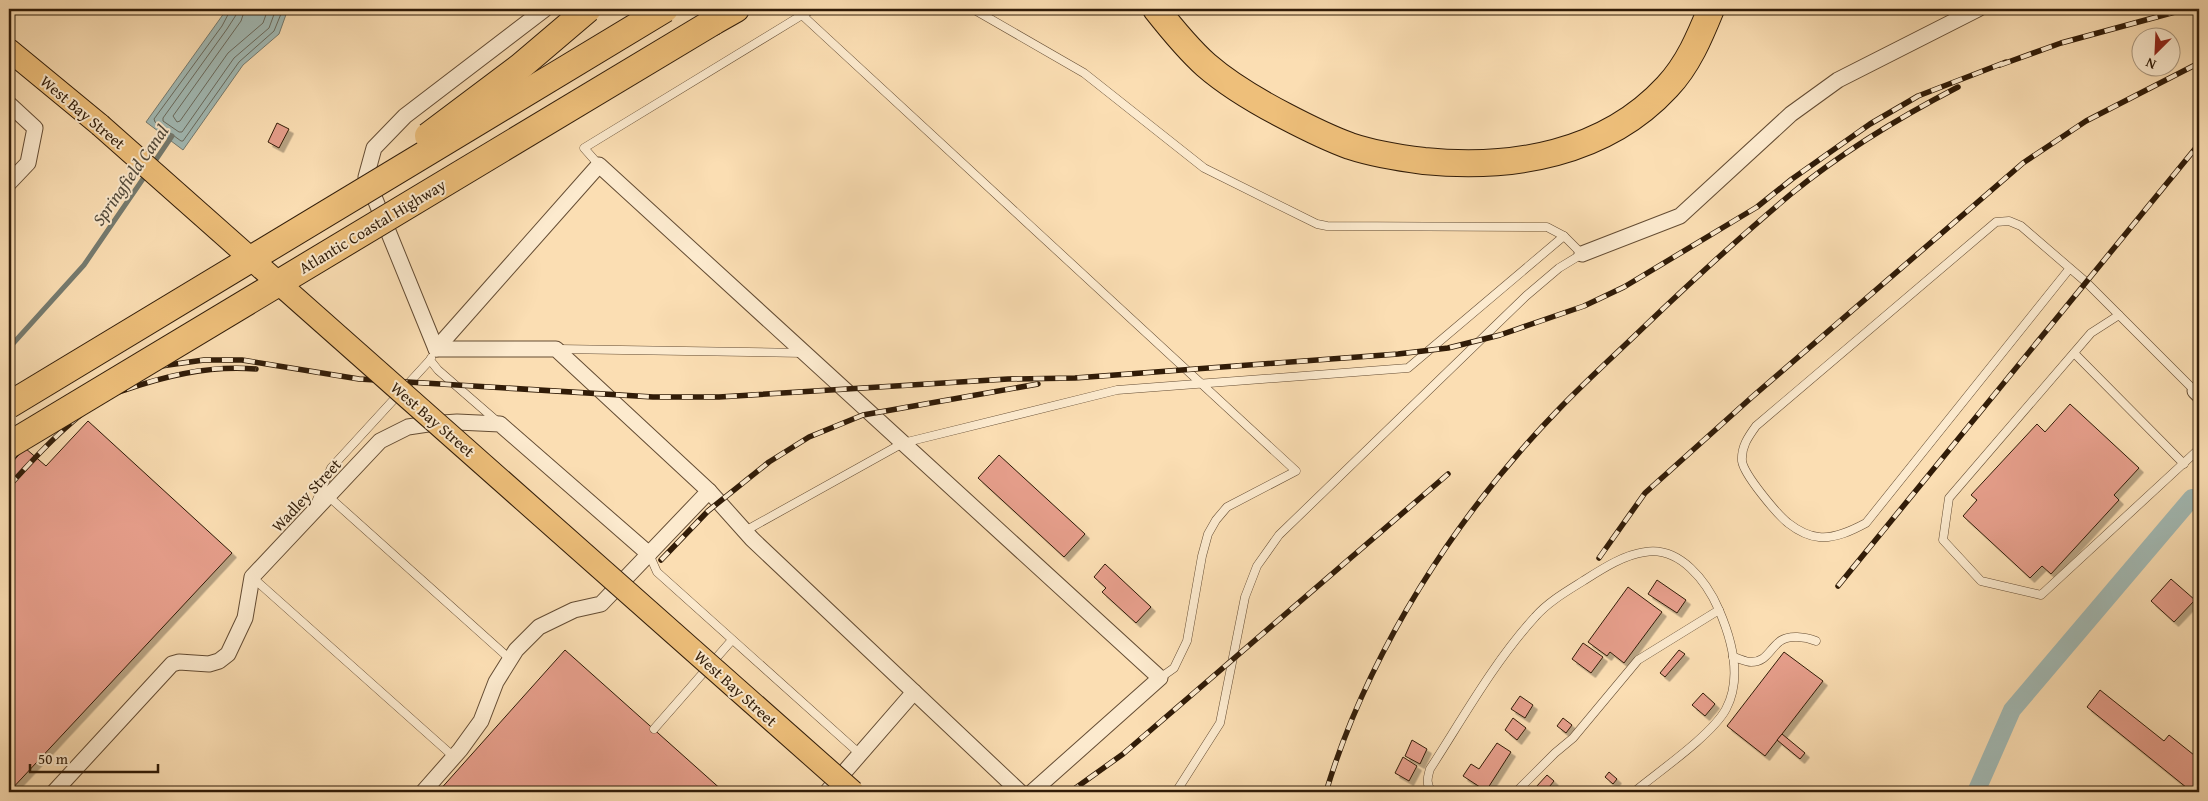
<svg xmlns="http://www.w3.org/2000/svg" width="2208" height="801" viewBox="0 0 2208 801" font-family="'Gentium Book Plus',serif">
<style>
.water{fill:#a2bab5;stroke:#757b70}
.lines{fill:none;stroke-linecap:round;stroke-linejoin:round}
.shore{stroke:#6a6b5e;stroke-width:1}
.stream{stroke:#757b70;stroke-width:5}
.canal{stroke:#a2bab5;stroke-width:18}
.building{fill:#e79f8c;stroke:#311c08;filter:url(#shadow)}
.lane-casing{stroke:#644c33;stroke-width:9}
.street-casing{stroke:#644c33;stroke-width:17}
.primary-casing{stroke:#311c08;stroke-width:24}
.highway-casing{stroke:#311c08;stroke-width:28}
.lane{stroke:#fceace;stroke-width:8}
.street{stroke:#fceace;stroke-width:15}
.primary{stroke:#eebf7a;stroke-width:22}
.highway{stroke:#eebf7a;stroke-width:26}
.rail-casing{stroke:#311c08;stroke-width:5.5}
.rail{stroke:#fceace;stroke-width:4;stroke-dasharray:11;stroke-linecap:butt}
.primary-bridge-casing{stroke:#311c08;stroke-width:24;stroke-linecap:butt}
.highway-bridge-casing{stroke:#311c08;stroke-width:28;stroke-linecap:butt}
.primary-bridge{stroke:#eebf7a;stroke-width:22}
.highway-bridge{stroke:#eebf7a;stroke-width:26}
.labels{text-anchor:middle;dominant-baseline:central;stroke-width:4;stroke-linejoin:round;paint-order:stroke}
.street-label{font-size:16px;fill:#311c08;stroke:#fceace}
.water-label{font-size:18px;font-style:italic;fill:#534b3c;stroke:#fceace}
</style>
<defs>
<filter id="shadow"><feDropShadow dx="4.5" dy="4.5" stdDeviation="0" flood-color="#0004"/></filter>
</defs>
<rect width="100%" height="100%" fill="#fbdeb3"/>
<filter id="stains"><feTurbulence type="fractalNoise" baseFrequency=".004" numOctaves="4"/><feColorMatrix values="0 0 0 0 .2 0 0 0 0 .09 0 0 0 0 .02 0 0 0 .5 -.17"/></filter>
<radialGradient id="worn" r=".72"><stop offset=".6" stop-color="#630" stop-opacity="0"/><stop offset="1" stop-color="#630" stop-opacity=".3"/></radialGradient>
<polygon class="water" points="227,9 288,9 279,34 243,65 183,150 146,122"/>
<g class="lines">
<g class="shore">
<polyline points="231,9 222,26 154,119 155,122 181,141 183,141 239,62 274,31 283,9"/>
<polyline points="237,9 236,15 227,29 163,118 163,121 179,132 182,132 234,58 269,28 276,9"/>
<polyline points="245,9 241,21 173,116 177,122 180,121 228,53 263,23 268,9"/>
</g>
<g class="stream">
<polyline points="153,164 172,136"/>
<polyline points="9,348 84,265 147,173"/>
</g>
<polyline class="canal" points="1976,792 2012,710 2192,498"/>
</g>
<g class="building">
<polygon points="277,123 289,129 279,148 268,142"/>
<polygon points="2070,404 2139,468 2114,495 2119,500 2051,574 2042,566 2030,578 1963,516 1977,500 1971,495 2037,424 2045,432"/>
<polygon points="88,421 232,553 9,792 9,466 25,448 46,466"/>
<polygon points="999,455 1085,534 1064,557 978,478"/>
<polygon points="1105,564 1151,607 1136,623 1102,592 1106,588 1094,577"/>
<polygon points="2171,579 2195,600 2174,622 2151,601"/>
<polygon points="1657,580 1686,600 1677,613 1648,594"/>
<polygon points="1628,587 1662,612 1624,663 1610,652 1607,656 1588,642"/>
<polygon points="1583,643 1603,657 1591,673 1572,659"/>
<polygon points="565,650 724,792 438,792"/>
<polygon points="1679,650 1685,654 1665,677 1660,673"/>
<polygon points="1784,652 1823,681 1765,756 1727,726"/>
<polygon points="2100,690 2164,741 2169,735 2199,759 2199,792 2192,792 2087,707"/>
<polygon points="1703,693 1715,704 1705,716 1692,705"/>
<polygon points="1520,696 1533,705 1525,718 1511,709"/>
<polygon points="1513,718 1526,728 1517,740 1505,730"/>
<polygon points="1563,718 1572,725 1566,733 1557,726"/>
<polygon points="1782,734 1805,753 1800,759 1777,740"/>
<polygon points="1412,740 1427,749 1420,764 1405,756"/>
<polygon points="1497,743 1511,752 1486,791 1463,776 1471,764 1479,769"/>
<polygon points="1403,757 1417,766 1409,781 1395,773"/>
<polygon points="1609,772 1617,779 1613,784 1605,777"/>
<polygon points="1547,775 1554,781 1545,792 1542,792 1536,787"/>
</g>
<g class="lines">
<g class="lane-casing">
<g id="lane">
<polyline points="973,9 1084,73 1204,168 1317,224 1327,226 1547,227 1564,236 1582,254 1559,268 1526,296 1279,535 1257,566 1245,597 1220,723 1176,792"/>
<polyline points="802,15 813,9"/>
<polyline points="599,165 584,148 802,15 1296,471 1227,507 1216,520 1208,534 1202,556 1187,641 1174,668 1160,678"/>
<path d="M2070,268l-204,255c-13,7 -31,16 -47,14 -12,-1 -22,-7 -31,-14 -11,-9 -44,-48 -46,-62 -1,-14 6,-24 14,-35l240,-204 13,-1 12,5 65,56 33,33"/>
<polyline points="559,349 803,353"/>
<polyline points="2074,353 2184,464"/>
<polyline points="431,358 430,360 438,370 499,423"/>
<polyline points="2195,391 2119,315 2091,333 1949,498 1943,540 1981,581 2041,595 2199,449"/>
<polyline points="328,496 510,659"/>
<polyline points="315,504 331,468 430,360"/>
<polyline points="745,531 903,443 1117,390 1408,368 1564,236"/>
<polyline points="649,554 657,572 860,754"/>
<polyline points="252,577 454,757"/>
<path d="M1733,657c5,1 13,5 18,5 15,0 18,-12 28,-20 9,-8 27,-5 37,-1"/>
<polyline points="654,729 732,640"/>
<path d="M1432,792c-6,-8 -5,-13 -2,-23 33,-51 64,-107 105,-152 13,-15 32,-26 48,-36 19,-12 40,-26 62,-29 35,-6 62,30 74,58 13,30 23,69 7,99 -14,26 -68,63 -92,83"/>
<polyline points="1516,792 1555,753 1573,738 1638,660 1719,610"/>
</g>
</g>
<g class="street-casing">
<g id="street">
<polyline points="9,104 35,128 28,163 9,183"/>
<polyline points="1582,254 1680,216 1791,114 1838,80 1978,9"/>
<polyline points="436,349 599,165 1160,678 1032,792"/>
<polyline points="2195,391 2199,395"/>
<polyline points="709,491 752,539 1020,792"/>
<polyline points="54,792 172,664 179,662 209,664 219,661 228,654 245,618 252,577 380,441 408,427 428,424 457,422 500,424 649,554"/>
<polyline points="423,792 460,750 481,721 496,682 516,650 539,627 574,610 601,604 709,491 556,349 436,349 366,177 374,148 405,116 545,9"/>
<polyline points="827,792 914,692"/>
</g>
</g>
<g class="primary-casing">
<polyline id="primary" points="9,50 100,125"/>
</g>
<g class="highway-casing">
<g id="highway">
<path d="M1156,9c15,19 31,39 50,56 23,20 52,37 79,51 21,11 43,22 65,30 24,8 50,12 74,15 88,9 181,-7 243,-74 21,-22 33,-51 44,-78"/>
<polyline points="713,22 736,9"/>
</g>
</g>
<use href="#lane" class="lane"/>
<use href="#street" class="street"/>
<use href="#primary" class="primary"/>
<use href="#highway" class="highway"/>
<g class="rail-casing">
<g id="rail">
<polyline points="2000,65 2061,43 2186,9"/>
<polyline points="9,460 50,424 113,384 154,367 204,360 242,360 359,379 653,397 719,397 1008,379 1075,378 1398,354 1448,348 1500,335 1584,306 1624,287 1757,207 1792,179 1870,124 1918,96 2006,62"/>
<path d="M9,486c28,-31 57,-62 91,-86 7,-5 17,-7 25,-10 42,-15 86,-25 131,-21"/>
<polyline points="1599,558 1645,493 1752,397 2023,163 2086,121 2199,63"/>
<polyline points="661,560 708,511 769,462 809,437 863,415 1038,384"/>
<polyline points="1838,586 2199,144"/>
<polyline points="1070,792 1123,754 1448,474"/>
<path d="M1326,792c42,-140 131,-278 233,-383 28,-29 58,-56 87,-84 47,-45 95,-89 145,-131 50,-41 109,-77 167,-107"/>
</g>
</g>
<use href="#rail" class="rail"/>
<g class="primary-bridge-casing">
<polyline id="primary-bridge" points="100,125 853,792"/>
</g>
<g class="highway-bridge-casing">
<g id="highway-bridge">
<polyline points="428,136 521,66 588,9"/>
<polyline points="9,405 665,9"/>
<polyline points="9,445 713,22"/>
</g>
</g>
<use href="#primary-bridge" class="primary-bridge"/>
<use href="#highway-bridge" class="highway-bridge"/>
</g>
<g class="labels">
<g class="street-label">
<text transform="translate(83 112) rotate(40)">West Bay Street</text>
<text transform="translate(372 226) rotate(-31)">Atlantic Coastal Highway</text>
<text transform="translate(433 419) rotate(41)">West Bay Street</text>
<text transform="translate(306 495) rotate(-47)">Wadley Street</text>
<text transform="translate(736 688) rotate(42)">West Bay Street</text>
</g>
<g class="water-label">
<text transform="translate(130 175) rotate(-55)">Springfield Canal</text>
</g>
</g>
<rect width="2208" height="801" fill="none" stroke="#fbdeb3" stroke-width="30"/>
<rect x="10" y="10" width="2188" height="781" fill="none" stroke="#311c08" stroke-width="2.5"/>
<rect x="15" y="15" width="2178" height="771" fill="none" stroke="#311c08"/>
<g transform="translate(2156 52) rotate(204)"><circle r="24" fill="#fceace" stroke="#ab987f"/>
<path d="M0-4L9 19L0 12L-9 19Z" fill="#8f2418"/>
<text y="-8" font-size="14" font-weight="bold" text-anchor="middle" fill="#311c08">N</text>
</g>
<path d="M30 764v8h128v-8" fill="none" stroke="#311c08" stroke-width="2.5"/>
<text x="38" y="764" font-size="15" fill="#311c08" stroke="#fceace" stroke-width="4" paint-order="stroke">50 m</text>
<rect width="100%" height="100%" filter="url(#stains)"/>
<rect width="100%" height="100%" fill="url(#worn)"/>
</svg>
